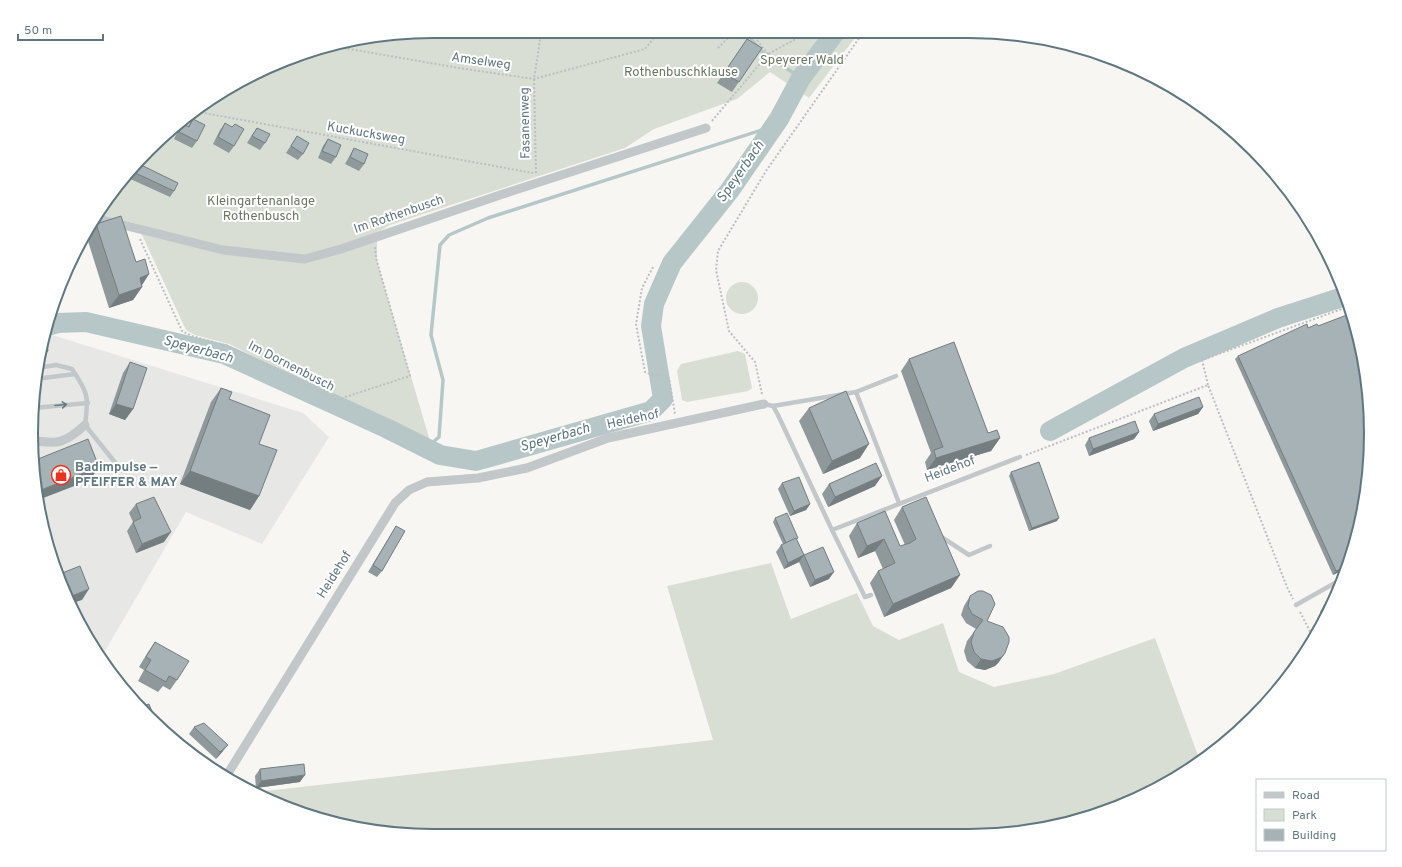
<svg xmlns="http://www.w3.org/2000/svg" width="1402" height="867" viewBox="0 0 1402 867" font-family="Overpass,sans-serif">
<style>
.built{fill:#e7e8e6}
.green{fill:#d9ded4}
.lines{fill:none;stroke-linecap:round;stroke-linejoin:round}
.stream{stroke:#b7c7c8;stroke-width:3.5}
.river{stroke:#b7c7c8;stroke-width:20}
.path{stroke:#bcbfc1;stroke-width:2;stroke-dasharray:2 2;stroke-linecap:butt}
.lane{stroke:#c2c7c9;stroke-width:4.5}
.street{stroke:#c2c7c9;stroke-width:9}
.wall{fill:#8f999c}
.shaded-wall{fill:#747d7f}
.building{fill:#a6b2b5;stroke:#747d7f}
.oneway{stroke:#667b83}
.labels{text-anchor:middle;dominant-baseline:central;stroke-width:4;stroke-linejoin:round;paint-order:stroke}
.park-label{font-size:13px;fill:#677760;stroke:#fff}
.street-label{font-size:13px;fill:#61777f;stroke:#fff}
.poi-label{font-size:13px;font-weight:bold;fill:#61777f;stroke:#fff;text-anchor:start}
.water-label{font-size:14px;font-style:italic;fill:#5b777b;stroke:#fff}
.rim{fill:none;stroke:#61777f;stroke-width:2}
</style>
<rect width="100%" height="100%" fill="#f7f6f3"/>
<polygon class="built" points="46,333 303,413 329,437 262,544 186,512 101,658 73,612 52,563 34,486 31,433 34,381"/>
<g class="green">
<polygon points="381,34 858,34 809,98 770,72 737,99 654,129 625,148 390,225 377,233 377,261 430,441 337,398 229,344 195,335 186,330 137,224 97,214 149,149 189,114 255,73 304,52"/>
<circle cx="742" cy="298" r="16"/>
<polygon points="738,351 745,354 752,388 748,391 687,402 682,400 677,371 681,364"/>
<polygon points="771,563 791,619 857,593 873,626 899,640 943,623 959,672 994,687 1054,674 1155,638 1200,761 1170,782 1098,815 995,835 381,833 280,805 257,792 713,740 667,586"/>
</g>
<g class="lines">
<g class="stream">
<polyline points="747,34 762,52 801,78"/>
<polyline points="426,448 439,437 443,380 431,335 440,245 449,235 488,218 774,126"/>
</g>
<g class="river">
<polyline points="47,326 58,323 86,322 224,354 386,428 440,455 476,461 651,411 663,399 651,326 654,304 672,263 730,190 779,119 801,78 834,34"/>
<polyline points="1050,431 1184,358 1278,318 1346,296"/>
</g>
<g class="path">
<polyline points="752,34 768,54"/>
<polyline points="332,46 459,68 534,79 645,49 657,34"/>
<polyline points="718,48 732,34"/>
<polyline points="193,111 533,173"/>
<polyline points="712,121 768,54 805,34"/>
<polyline points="536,173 534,79 541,34"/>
<polyline points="140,239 182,331 192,336 228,346 336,400 410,376 376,258 375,247"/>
<path d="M653,267l-11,21 -6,36 9,48c9,5 16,2 24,6l6,36"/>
<polyline points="1208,385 1202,360 1350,306"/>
<polyline points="762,394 755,362 729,331 716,270 718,251 766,171 862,34"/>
<polyline points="1026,455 1208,385 1287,587 1293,599"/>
<polyline points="1300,612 1313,637"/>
</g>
<g class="lane">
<path d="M37,368l19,-3 16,4c16,24 17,27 13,56l36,45"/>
<polyline points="35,379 75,374"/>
<polyline points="856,392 899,503"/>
<polyline points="764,404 773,406 778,415 832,530 1020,457"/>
<polyline points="773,406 856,392 896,376"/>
<polyline points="33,408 88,403"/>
<polyline points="832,530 865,597 871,595"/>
<polyline points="940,536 969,555 990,546"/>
<polyline points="1296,605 1342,579"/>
</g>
<g class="street">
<polyline points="95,218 223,250 305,259 341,249 503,194 706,128"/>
<path d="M31,440c27,5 34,3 54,-15"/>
<polyline points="227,775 395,503 409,490 427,482 478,478 527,468 608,438 764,404"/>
</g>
</g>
<g class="wall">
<polygon points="747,39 762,48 732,92 717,83"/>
<polygon points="193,119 197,141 192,148 174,139 178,131 183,124 188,126"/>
<polygon points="225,123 234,146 229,153 213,144 220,130"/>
<polygon points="257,128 265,143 260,150 247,143 252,135"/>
<polygon points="297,136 303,154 298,160 286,153"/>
<polygon points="328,139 336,157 331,164 318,158 323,146"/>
<polygon points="354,148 364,164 359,171 345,164 350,155"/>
<polygon points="137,163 174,191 170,197 126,177"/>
<polygon points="96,224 136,262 149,274 142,285 142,287 133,300 109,308 87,238"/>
<polygon points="1318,326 1357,537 1345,569 1333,575 1235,359 1238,356 1308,328"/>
<polygon points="909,359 988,433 1000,438 991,451 927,470 925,462 931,453 901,371"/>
<polygon points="130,362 133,409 125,420 109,414 123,373"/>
<polygon points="221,388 229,399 259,444 259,496 250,510 180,484 211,402"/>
<polygon points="1203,407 1198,414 1153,431 1149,421 1154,414"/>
<polygon points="809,408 860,458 823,474 799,421"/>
<polygon points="1139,432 1134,439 1089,456 1085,445 1089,438"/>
<polygon points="1011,472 1057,521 1029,531 1009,476"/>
<polygon points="782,483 810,504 806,510 790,516 778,489"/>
<polygon points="829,484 875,486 828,507 822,494"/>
<polygon points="136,504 164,542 136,553 127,531 133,522 129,513"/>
<polygon points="902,507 960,575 951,588 884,617 870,583 878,571 883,569 875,551 858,558 849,536 857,523 900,546 905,545 894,520"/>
<polygon points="775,518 796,539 804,555 829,579 810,587 799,562 784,569 776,552 781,545 783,544 773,522"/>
<polygon points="396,526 382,571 377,577 368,572"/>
<polygon points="970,596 987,621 999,662 995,666 985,670 975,668 967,661 964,651 967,641 976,629 966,623 961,615 964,606"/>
<polygon points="1324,605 1330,611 1324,621 1320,612"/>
<polygon points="155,642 177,680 170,690 163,686 158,692 138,681 144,670 139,667 148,652"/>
<polygon points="194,727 223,751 216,759 189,734"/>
<polygon points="260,769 300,782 256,788 255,776"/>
</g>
<g class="shaded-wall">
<polygon points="149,274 140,288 140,278"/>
<polygon points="142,287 133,300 109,308 119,295"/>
<polygon points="48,351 43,358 40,358 41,352"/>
<polygon points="116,404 133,409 125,420 109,414"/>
<polygon points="1203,407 1198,414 1153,431 1158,424"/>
<polygon points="1139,432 1134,439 1089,456 1093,449"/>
<polygon points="1000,438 991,451 927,470 936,458"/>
<polygon points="869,444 860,458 823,474 832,461"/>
<polygon points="99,467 90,480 38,500 36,492"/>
<polygon points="190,471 259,496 250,510 180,484"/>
<polygon points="882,476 875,486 828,507 835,497"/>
<polygon points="810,504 806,510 790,516 794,511"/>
<polygon points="1059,518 1057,521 1029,531 1032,528"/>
<polygon points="171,532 164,542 136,553 142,544"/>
<polygon points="884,539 875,551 858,558 867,546"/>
<polygon points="804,555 799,562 784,569 788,563"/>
<polygon points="1346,567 1345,569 1333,575 1336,571"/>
<polygon points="834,572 829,579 810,587 815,580"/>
<polygon points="960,575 951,588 884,617 893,604"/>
<polygon points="89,589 82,600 70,604 67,598"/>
<polygon points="1005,653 999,662 995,666 985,670 975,668 981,659"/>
<polygon points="228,745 223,751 216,759 220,752"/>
<polygon points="305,775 300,782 256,788 261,781"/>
</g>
<g class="building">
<polygon points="747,39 762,48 739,82 724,73"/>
<polygon points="193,119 205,125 197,141 179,132 183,124 189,127"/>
<polygon points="225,123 232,127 235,124 244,129 234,146 218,137"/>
<polygon points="257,128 270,134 265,143 252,136"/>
<polygon points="297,136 309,143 303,154 291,146"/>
<polygon points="328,139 341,145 336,157 322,151"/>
<polygon points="354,148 368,154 364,164 350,157"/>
<polygon points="137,163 178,183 174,191 131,171"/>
<polygon points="121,216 136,262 145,259 149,274 140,278 142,287 119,295 96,224"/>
<polygon points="1352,313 1368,381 1370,460 1357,537 1346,567 1336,571 1238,356 1307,324 1308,328 1317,324 1318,326"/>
<polygon points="45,334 48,351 41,352"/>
<polygon points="954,342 988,433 997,430 1000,438 936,458 934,450 943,447 909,359"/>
<polygon points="130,362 147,368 133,409 116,404"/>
<polygon points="221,388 232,392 229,399 270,415 259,444 277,450 259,496 190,471"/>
<polygon points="846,391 869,444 832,461 809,408"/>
<polygon points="1199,397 1203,407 1158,424 1154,414"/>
<polygon points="1135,421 1139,432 1093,449 1089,438"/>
<polygon points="88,439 99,467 36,492 34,486 33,461"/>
<polygon points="1039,462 1059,518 1032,528 1011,472"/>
<polygon points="876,463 882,476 835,497 829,484"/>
<polygon points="799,477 810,504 794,511 782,483"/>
<polygon points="154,497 171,532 142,544 133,522 141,518 136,504"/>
<polygon points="926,497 960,575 893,604 878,571 895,563 884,539 867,546 857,523 885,511 900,546 910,543 916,539 902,507"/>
<polygon points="787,513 798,538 786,543 775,518"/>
<polygon points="396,526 405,531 382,571 373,565"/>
<polygon points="796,538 804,555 788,563 781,545"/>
<polygon points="823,547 834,572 815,580 804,555"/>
<polygon points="80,566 89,589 67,598 57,575"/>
<polygon points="978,591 983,591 991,595 995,604 987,621 1003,627 1009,637 1009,642 1005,653 1002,657 992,661 981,659 974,652 971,642 974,632 983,620 972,614 968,606 970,596"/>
<polygon points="1333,601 1330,611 1328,614 1324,605"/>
<polygon points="155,642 189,661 177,680 169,676 166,682 145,670 151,660 146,657"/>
<polygon points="149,704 155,719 142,706"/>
<polygon points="204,723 228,745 220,752 194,727"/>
<polygon points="304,764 305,775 261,781 260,769"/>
</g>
<defs><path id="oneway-shaft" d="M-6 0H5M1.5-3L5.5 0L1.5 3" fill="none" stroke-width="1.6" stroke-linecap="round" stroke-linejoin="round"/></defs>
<use class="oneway" href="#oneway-shaft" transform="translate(61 405) rotate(-5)"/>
<defs>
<g id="shop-ring" transform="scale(1)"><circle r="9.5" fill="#fff" stroke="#e83222" stroke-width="1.5"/><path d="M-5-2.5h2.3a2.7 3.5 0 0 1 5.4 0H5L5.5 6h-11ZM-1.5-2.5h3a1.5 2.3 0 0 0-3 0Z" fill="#e83222"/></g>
</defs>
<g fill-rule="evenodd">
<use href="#shop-ring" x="61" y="475"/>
</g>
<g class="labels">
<g class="park-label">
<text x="802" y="61">Speyerer Wald</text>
<text x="681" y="73">Rothenbuschklause</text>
<text x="261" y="202">Kleingartenanlage<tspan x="261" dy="15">Rothenbusch</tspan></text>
</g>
<g class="street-label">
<text transform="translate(481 62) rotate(8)">Amselweg</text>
<text transform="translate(526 123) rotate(-91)">Fasanenweg</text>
<text transform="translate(366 134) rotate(10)">Kuckucksweg</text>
<text transform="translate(399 215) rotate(-19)">Im Rothenbusch</text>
<text transform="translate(291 367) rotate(27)">Im Dornenbusch</text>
<text transform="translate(633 420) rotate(-12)">Heidehof</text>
<text transform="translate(950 470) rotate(-21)">Heidehof</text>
<text transform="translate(335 575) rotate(-58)">Heidehof</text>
</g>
<g class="poi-label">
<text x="75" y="468">Badimpulse —<tspan x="75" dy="15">PFEIFFER &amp; MAY</tspan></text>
</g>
<g class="water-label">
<text transform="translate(741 172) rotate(-55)">Speyerbach</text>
<text transform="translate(198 350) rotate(15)">Speyerbach</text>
<text transform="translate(555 438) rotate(-16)">Speyerbach</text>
</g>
</g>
<path d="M0 0H1402V867H0ZM433 38H969A395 395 0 0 1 1364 433V434A395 395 0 0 1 969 829H433A395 395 0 0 1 38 434V433A395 395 0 0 1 433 38Z" fill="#fff" fill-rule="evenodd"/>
<path class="rim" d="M433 38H969A395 395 0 0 1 1364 433V434A395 395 0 0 1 969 829H433A395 395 0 0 1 38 434V433A395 395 0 0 1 433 38Z"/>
<rect x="1256" y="779" width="130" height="72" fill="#ffffff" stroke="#c0c9cc"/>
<rect x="1264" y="792" width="20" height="6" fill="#c2c7c9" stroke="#c0c9cc"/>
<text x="1292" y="799" font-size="12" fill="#61777f">Road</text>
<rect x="1264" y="809" width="20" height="12" fill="#d9ded4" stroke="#c0c9cc"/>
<text x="1292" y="819" font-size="12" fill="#61777f">Park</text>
<rect x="1264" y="829" width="20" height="12" fill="#a6b2b5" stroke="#c0c9cc"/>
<text x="1292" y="839" font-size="12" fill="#61777f">Building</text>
<path d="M18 34v6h85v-6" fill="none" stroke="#61777f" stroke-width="2"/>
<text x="24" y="34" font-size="12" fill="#61777f" stroke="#ffffff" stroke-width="3" paint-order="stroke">50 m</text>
</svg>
